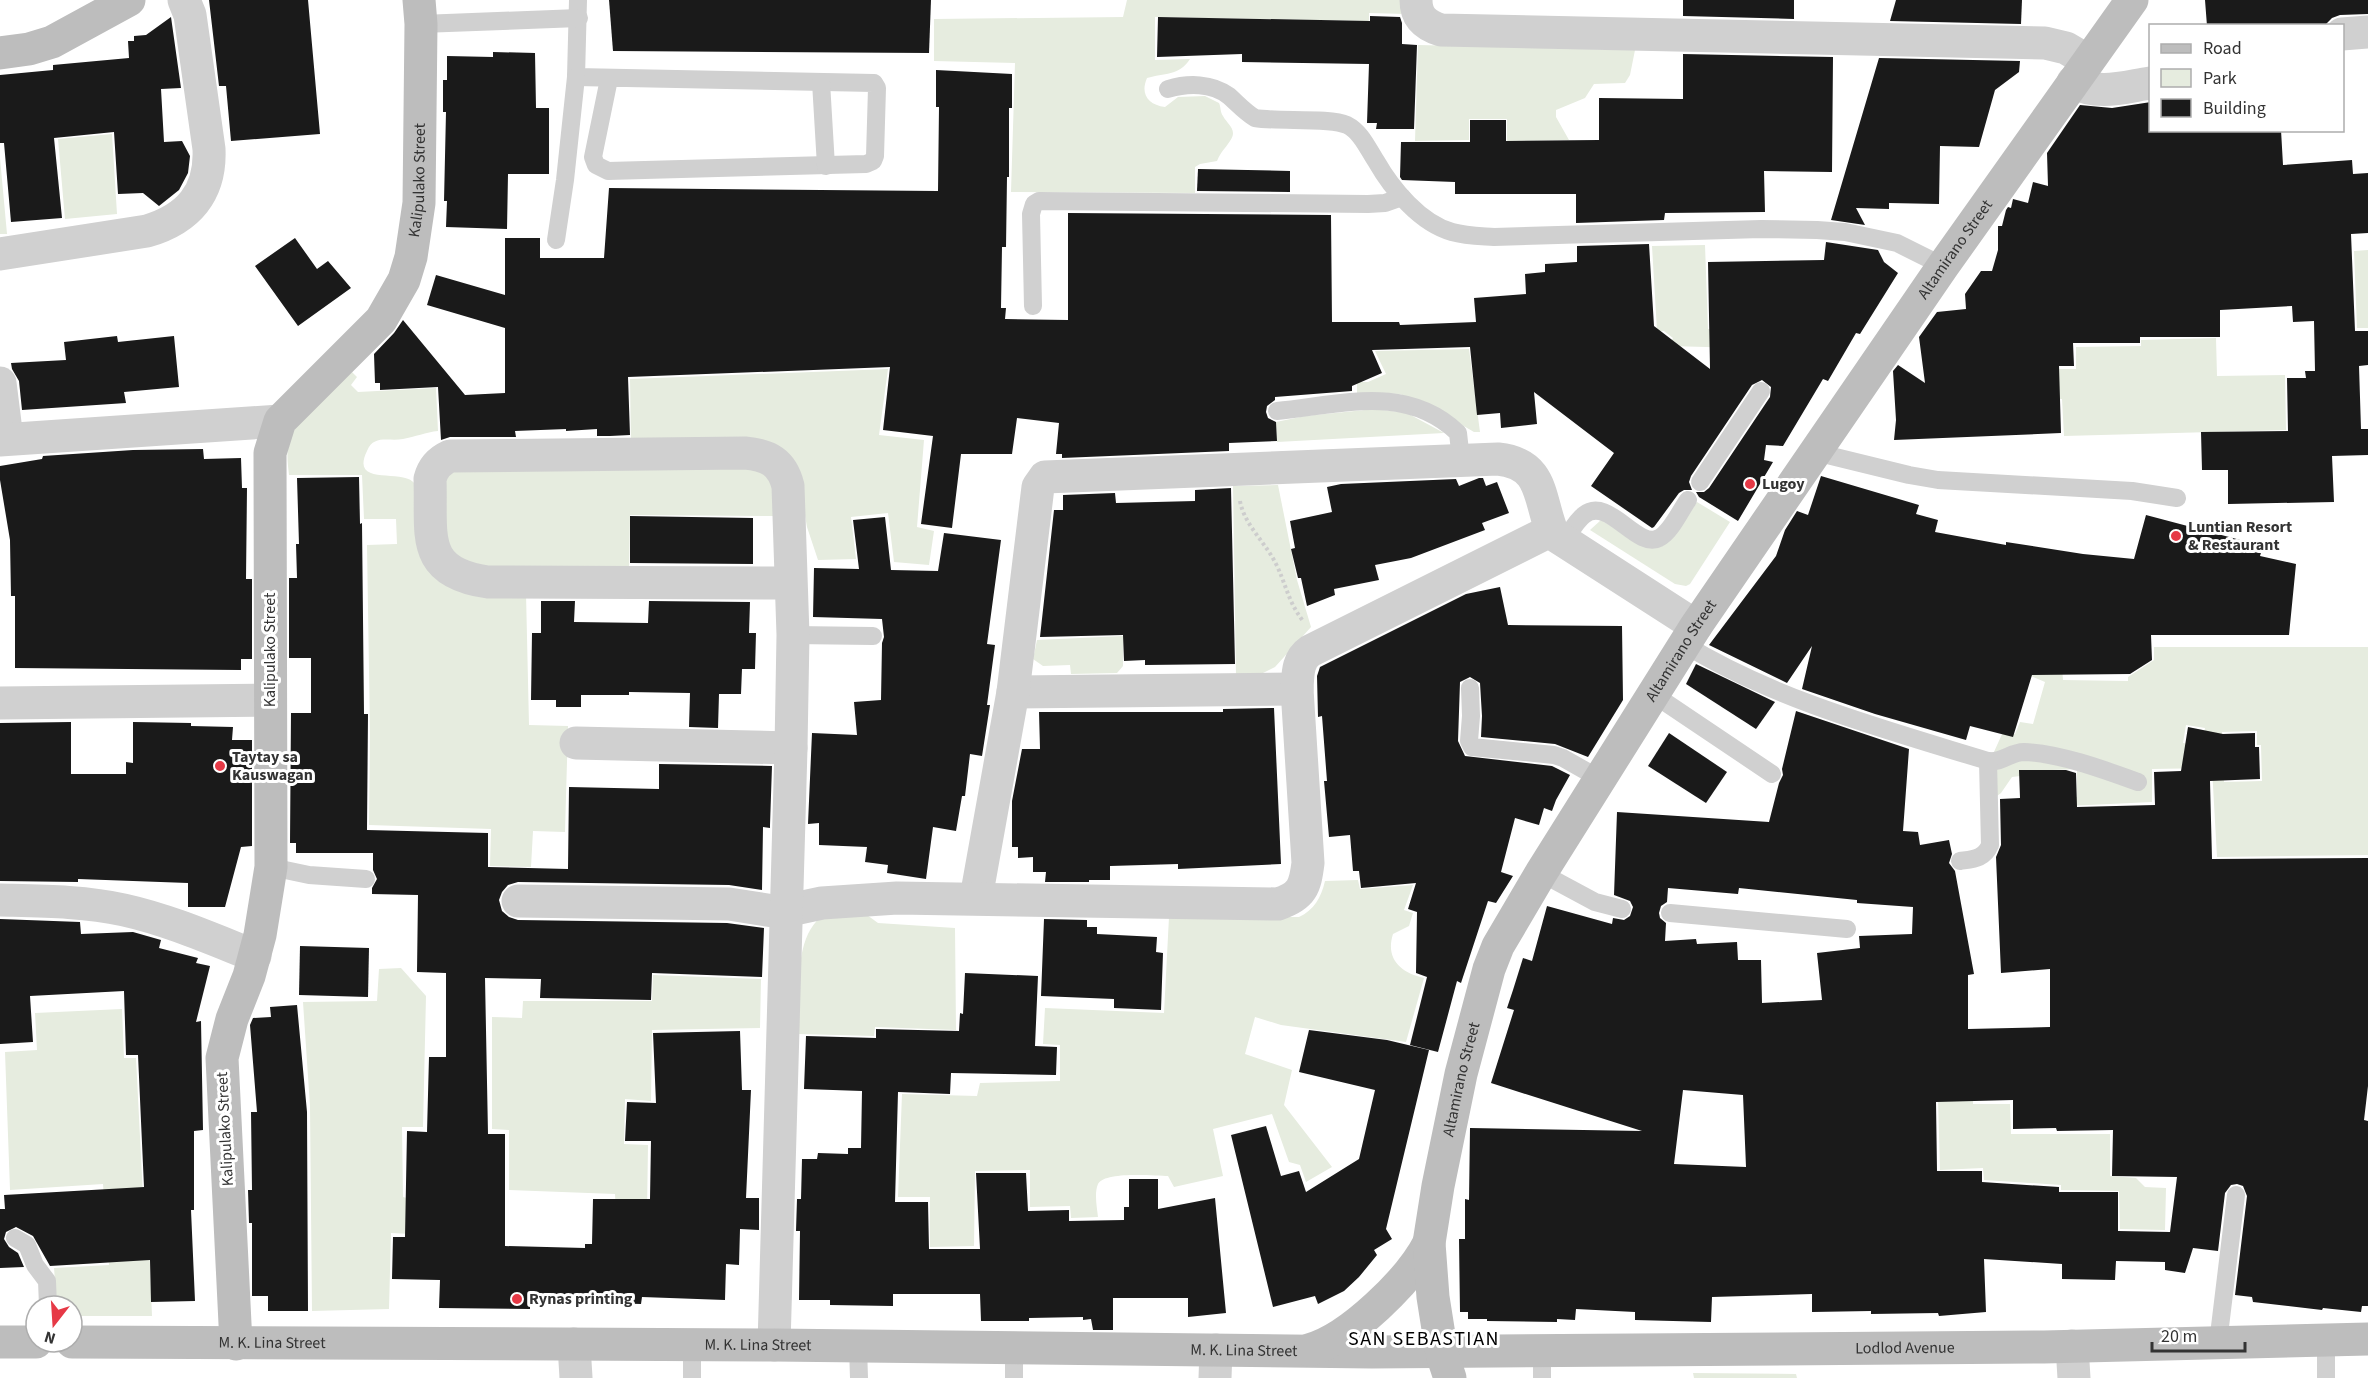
<svg xmlns="http://www.w3.org/2000/svg" width="2368" height="1378" viewBox="0 0 2368 1378" font-family="'Source Sans 3',sans-serif">
<style>
.green{fill:#e6ecdf;fill-rule:evenodd}
.building{fill:#1a1a1a;fill-rule:evenodd}
.lines{fill:none;stroke-linecap:round;stroke-linejoin:round}
.path{stroke:#cdcdcd;stroke-width:4;stroke-dasharray:3 3;stroke-linecap:butt}
.lane{stroke:#d0d0d0;stroke-width:18}
.street{stroke:#d0d0d0;stroke-width:33}
.secondary{stroke:#bdbdbd;stroke-width:33}
.poi-dot{fill:#e63946;stroke:#fff;stroke-width:2}
.labels{text-anchor:middle;dominant-baseline:central;stroke-width:6;stroke-linejoin:round;paint-order:stroke}
.street-label{font-size:16px;fill:#333;stroke:#fff}
.poi-label{font-size:16px;font-weight:bold;fill:#333;stroke:#fff;text-anchor:start}
.quarter-label{font-size:20px;letter-spacing:1.5px;fill:#000;stroke:#fff}
</style>
<rect width="100%" height="100%" fill="#fff"/>
<g class="green">
<path d="M1127,0h279l-1,14 -36,-1v8l-214,-4v43l35,-1c-11,17 -26,14 -43,19 -7,16 1,27 18,29l13,-10 27,-1 14,7c2,4 1,9 4,13 5,9 15,14 7,25 -6,9 -8,9 -13,20l-17,3 -5,3v26l-184,-1 4,-129 -81,-2v-42l189,-2z"/>
<polygon points="1418,45 1635,50 1630,75 1625,83 1594,84 1585,98 1556,110 1556,117 1569,140 1507,141 1507,119 1469,119 1469,140 1415,141"/>
<polygon points="112,134 117,214 65,219 58,139"/>
<polygon points="0,158 7,234 0,234"/>
<polygon points="1705,245 1708,329 1754,327 1744,348 1668,346 1673,338 1664,331 1657,331 1652,246"/>
<polygon points="2368,250 2368,328 2357,328 2354,251"/>
<polygon points="2216,338 2217,376 2285,375 2286,430 2064,436 2062,399 2029,400 2040,369 2076,369 2076,347 2141,346 2141,340"/>
<polygon points="1469,349 1480,432 1474,432 1438,411 1400,394 1357,393 1357,382 1368,382 1386,374 1375,351"/>
<polygon points="888,369 879,435 924,440 917,527 934,531 929,565 894,562 888,513 851,517 856,559 818,560 807,527 798,475 631,446 630,379"/>
<path d="M352,372l5,5 -6,8 7,7 78,-4 2,43c-12,1 -23,6 -35,8 -14,3 -29,-5 -36,12 -18,37 38,16 48,33 6,10 9,54 11,68l100,41 3,132 39,1 -3,106 -32,-1 -2,36 -41,-1 1,-37 -122,-4 1,-91 -3,-189 30,-1 -1,-25h-32l-2,-44h-73c-1,-10 -3,-22 0,-33 7,-25 44,-52 63,-70z"/>
<polygon points="1375,409 1407,413 1444,433 1277,442 1276,422 1305,416"/>
<polygon points="753,464 769,471 777,516 630,515 629,573 452,564 437,489 446,470"/>
<polygon points="1278,485 1297,580 1311,627 1275,667 1261,674 1236,675 1233,486"/>
<path d="M1697,502l33,20 -40,62 -4,2 -11,-2 -85,-54 11,-10c61,36 55,44 96,-18z"/>
<polygon points="1123,636 1123,666 1117,673 1071,674 1070,665 1043,666 1033,659 1037,640"/>
<path d="M2154,647h214v208l-151,2 -5,-89 -60,1v33l-106,5 -1,-9 32,-1v-28l-25,1 -4,3 -36,4 -11,16 -4,3 -13,-22 19,-42 12,2 5,-12 13,2 12,-42 -14,-6 -22,1 53,-10 1,13 65,1v-4l26,-17zM2186,725l19,3 -3,18 -19,-3zM2257,731v14h4l1,36 -38,1 -2,-50z"/>
<path d="M1358,880l2,9 53,-4 -9,25 9,3 -4,13 -16,8c-8,25 8,39 31,44l-18,64 -125,-17 -26,-8 -10,37 47,16 -8,35 48,62 -26,15 -6,-17 -11,-3 -17,-48 -59,15 10,47 -49,11 -6,-11c-13,0 -63,-5 -70,8 -4,9 -1,24 0,33l-27,1 -1,-12 -40,1v-37l-55,1 -1,75 -44,1v-50h-32l4,-103 75,2 3,-13 80,-2v-36l-17,-1 2,-36 119,5 5,-96h130c15,-7 22,-19 26,-36z"/>
<path d="M867,915l11,8 77,5 1,102 -81,-3 -1,9 -76,-2c1,-33 -5,-94 22,-116z"/>
<polygon points="401,968 426,996 423,1127 402,1127 403,1197 411,1199 411,1234 391,1233 389,1309 312,1311 310,1106 303,1002 377,1001 379,969"/>
<polygon points="653,975 761,979 760,1028 652,1030 651,1101 625,1099 624,1144 648,1145 647,1213 616,1213 615,1194 509,1190 509,1130 492,1129 492,1017 522,1018 523,1001 652,1001"/>
<polygon points="122,1009 124,1058 136,1058 144,1216 148,1216 152,1316 72,1316 72,1306 57,1306 54,1268 109,1265 103,1184 10,1190 5,1052 37,1050 35,1013"/>
<polygon points="1972,1062 1973,1104 2010,1104 2011,1134 2110,1134 2110,1176 2136,1178 2145,1187 2166,1188 2165,1230 2120,1229 2119,1191 2061,1190 2061,1185 1984,1180 1983,1168 1940,1170 1937,1064"/>
<polygon points="1693,1373 1796,1374 1797,1378 1694,1378"/>
</g>
<g class="building">
<polygon points="209,0 308,0 320,134 231,141 226,86 219,86"/>
<polygon points="609,0 931,0 929,53 613,51"/>
<polygon points="1683,0 1794,0 1794,19 1683,16"/>
<polygon points="1896,0 2022,0 2021,24 1890,21"/>
<polygon points="2205,0 2368,0 2368,14 2340,15 2332,18 2326,24 2207,26"/>
<polygon points="1370,16 1400,17 1402,23 1402,44 1417,45 1414,129 1376,129 1377,123 1367,123 1369,64 1242,62 1242,54 1157,57 1158,17 1370,21"/>
<polygon points="171,17 181,88 161,89 164,142 182,141 190,156 188,173 179,190 159,206 143,193 118,194 114,132 54,138 62,218 11,222 4,143 0,143 0,75 53,70 53,65 129,58 128,41 134,41 134,36 146,35"/>
<polygon points="493,52 535,53 536,108 549,108 549,174 508,174 507,229 446,227 447,201 444,201 446,112 443,112 443,80 447,80 447,56 493,57"/>
<polygon points="1683,54 1833,57 1832,172 1764,171 1765,212 1665,213 1664,220 1576,223 1576,194 1455,194 1455,182 1402,180 1400,177 1401,142 1470,142 1470,120 1506,120 1506,141 1599,140 1599,98 1683,99"/>
<polygon points="1879,58 2020,61 2019,72 1995,90 1979,147 1940,146 1939,204 1889,203 1889,209 1856,208 1865,225 1831,220"/>
<polygon points="936,70 1012,74 1012,108 1009,108 1009,177 1007,177 1006,247 1002,247 1001,308 1006,308 1005,319 1068,320 1068,213 1331,215 1332,322 1399,322 1400,325 1476,322 1474,298 1526,294 1525,274 1545,272 1545,264 1577,262 1577,246 1649,244 1654,326 1710,369 1708,262 1824,260 1826,242 1878,250 1884,262 1898,273 1860,334 1856,333 1828,381 1823,379 1783,446 1766,445 1764,460 1773,462 1738,521 1699,497 1696,492 1704,492 1709,488 1770,397 1771,387 1762,380 1752,385 1691,476 1689,482 1692,490 1684,490 1679,493 1654,527 1652,528 1591,486 1614,453 1534,392 1537,424 1501,428 1500,413 1477,415 1470,347 1372,350 1382,373 1352,386 1352,391 1275,397 1275,400 1267,406 1266,412 1268,418 1276,422 1277,441 1229,443 1229,451 1062,458 1062,454 1056,454 1059,423 1017,418 1012,454 961,454 952,528 921,524 933,436 883,430 890,367 628,377 630,435 610,436 597,436 597,429 566,431 566,429 515,431 516,437 450,437 441,440 438,387 380,390 380,383 375,383 374,354 394,333 403,320 465,395 505,393 505,328 427,305 436,275 505,295 505,238 540,238 540,258 604,258 609,188 938,191 939,107 936,107"/>
<polygon points="2151,102 2151,130 2281,130 2283,165 2352,160 2353,174 2368,173 2368,233 2351,234 2355,331 2368,331 2368,365 2359,366 2361,429 2368,429 2368,455 2332,456 2334,502 2228,504 2228,470 2202,470 2201,432 2288,431 2287,378 2306,378 2305,371 2315,371 2314,321 2293,322 2292,306 2220,310 2220,337 2140,337 2140,343 2073,343 2074,366 2059,366 2061,433 1894,440 1896,420 1893,371 1898,365 1925,383 1919,337 1937,312 1966,309 1965,294 1981,271 1992,271 1998,250 1998,226 2002,226 2006,210 2008,207 2011,208 2013,199 2028,203 2033,182 2048,186 2047,153 2080,105 2112,108"/>
<polygon points="1198,169 1290,171 1290,192 1197,191"/>
<polygon points="295,238 317,269 328,261 351,288 298,326 255,266"/>
<polygon points="117,336 118,342 174,336 179,387 124,392 126,403 22,410 19,381 12,369 11,363 66,360 64,342"/>
<polygon points="203,449 204,459 241,458 242,488 247,488 246,579 252,579 252,659 241,659 241,670 15,668 15,596 11,596 10,540 0,480 0,466 42,459 43,456 133,450"/>
<polygon points="1821,476 1919,505 1916,514 1938,520 1935,532 2006,545 2006,542 2083,554 2134,559 2146,515 2263,546 2260,556 2296,564 2289,635 2151,635 2152,660 2130,674 2032,675 2013,737 1970,726 1966,740 1875,714 1802,689 1812,646 1787,683 1709,645 1776,556 1785,530 1797,511 1808,515"/>
<polygon points="359,477 360,524 362,523 364,714 368,714 367,830 488,833 488,867 568,869 569,787 659,789 659,764 772,766 770,825 770,828 763,827 762,890 729,885 518,882 508,885 502,892 499,900 502,911 509,917 518,920 727,923 764,928 762,977 652,973 651,1000 540,998 541,979 485,978 488,1134 505,1134 505,1246 585,1248 585,1244 592,1244 593,1199 650,1199 651,1141 625,1141 627,1102 656,1103 653,1033 740,1031 742,1090 751,1090 746,1198 759,1198 759,1230 740,1229 739,1265 726,1264 725,1300 642,1297 641,1304 571,1302 571,1305 530,1304 530,1309 439,1308 440,1280 392,1279 393,1237 405,1237 407,1131 427,1132 429,1057 446,1057 446,973 417,972 418,895 372,894 372,888 377,879 373,870 373,853 296,853 296,843 290,843 291,713 311,713 311,658 289,658 289,578 297,578 296,544 299,544 297,478"/>
<polygon points="1479,478 1483,478 1486,486 1497,482 1509,513 1482,523 1485,530 1411,558 1375,565 1379,580 1334,589 1335,595 1307,606 1301,578 1298,578 1291,549 1295,548 1290,521 1332,512 1327,487 1341,484 1456,479 1459,486"/>
<polygon points="1231,488 1235,664 1145,665 1145,660 1124,661 1123,635 1040,637 1054,510 1063,510 1063,495 1115,493 1116,503 1195,501 1195,490"/>
<polygon points="630,516 753,518 753,564 630,563"/>
<polygon points="885,517 891,570 938,571 944,533 1001,540 987,644 995,645 987,705 990,705 982,756 970,754 965,796 962,796 956,831 933,827 926,879 887,873 888,865 865,862 867,847 819,845 819,823 808,824 812,733 857,735 854,702 881,700 882,643 884,637 882,619 813,617 814,568 859,569 853,520"/>
<polygon points="1500,587 1508,625 1622,626 1623,700 1588,757 1555,744 1481,737 1482,716 1480,683 1470,677 1460,682 1458,741 1465,756 1552,766 1570,775 1556,800 1552,811 1544,808 1539,825 1515,818 1501,872 1513,876 1496,903 1488,901 1461,983 1457,981 1438,1052 1410,1045 1427,977 1416,973 1417,912 1408,909 1416,883 1361,888 1359,871 1353,871 1350,835 1329,837 1324,781 1327,781 1322,716 1318,717 1317,676 1320,667 1466,594"/>
<polygon points="541,601 575,601 574,622 648,623 649,601 750,602 749,633 756,633 755,669 742,669 741,694 719,694 718,728 689,727 690,693 629,692 629,695 581,695 581,707 556,707 556,700 531,700 532,633 541,633"/>
<polygon points="1696,664 1775,702 1756,729 1686,684"/>
<polygon points="1274,708 1281,864 1178,869 1178,864 1110,866 1110,880 1089,880 1089,882 1045,882 1046,872 1033,872 1033,857 1018,858 1018,847 1012,847 1012,801 1022,749 1040,749 1039,712 1223,712 1223,709"/>
<path d="M1796,711l113,38 -6,82 15,1 2,13 29,-5 3,14 -3,9 6,8 19,103 -6,1v54l82,-2v-58l-49,4 -5,-116 5,-12 -1,-46 20,-1 -1,-28h47l10,3 1,34 78,-2 -1,-33 27,-1 7,-44 35,7 32,-1v14h4l1,32 -50,2 2,78 156,-1v228l-4,34 4,1v185h-6l-1,6 -38,-4 -1,2 -69,-8 -1,-5 -17,-2 12,-99 -4,-10 -6,-2 -6,1 -6,8 -7,58 -25,-3 -8,25 -20,-3v-8l-49,-1 -1,19 -53,-1v-15l-78,-5 2,53 -47,4 -1,-3 -67,1v-3l-59,1v-18l-100,3 -1,25 -76,-2v-8l-59,-3 -1,11 -18,-1v3l-70,-1v-2h-19v-7h-8l-1,-73h6v-40l4,1 1,-72 172,3 -151,-48 23,-73 -7,-2 6,-18 10,-32 9,3 15,-55 65,18 1,-6 11,2 6,-4 3,-9 -3,-6 -16,-6 3,-83 152,10 10,-39 4,-8 -1,-6zM1668,888l70,6 1,-6 118,12v3l56,4 -1,27 -53,2 1,12 -43,5 5,47 -60,3 -1,-43h-23l-1,-18 -40,2 -1,-5 -31,2 1,-18 -6,-5 -1,-5 2,-7 6,-4zM1683,1090l60,5 3,72 -72,-3zM2013,1100v29l43,-1 1,3 56,-1 -1,46 65,1 -7,55 -52,-1v-39h-59v-5l-77,-5v-11h-45l-1,-69z"/>
<polygon points="71,722 71,774 126,774 126,762 133,763 133,722 191,723 191,726 233,727 232,740 252,740 252,846 241,847 225,907 188,907 188,883 78,879 78,882 0,881 0,723"/>
<polygon points="1669,733 1727,772 1706,803 1648,766"/>
<polygon points="0,919 80,922 81,934 133,932 161,940 159,948 198,958 196,963 210,966 196,1022 201,1021 203,1130 194,1131 194,1210 191,1210 195,1301 151,1302 150,1260 50,1266 33,1236 16,1227 6,1232 4,1239 9,1247 18,1253 24,1267 0,1268 0,1209 5,1209 4,1195 144,1187 138,1055 126,1055 124,991 30,996 33,1042 0,1044"/>
<polygon points="1044,919 1087,920 1087,927 1097,927 1097,934 1157,937 1156,952 1163,953 1161,1010 1114,1008 1114,999 1041,996"/>
<polygon points="300,946 369,948 368,997 299,995"/>
<polygon points="965,973 1038,976 1035,1046 1057,1047 1056,1075 951,1073 950,1094 898,1092 895,1202 928,1202 929,1249 980,1249 976,1173 1026,1173 1028,1211 1069,1210 1069,1221 1124,1220 1124,1207 1129,1207 1129,1179 1158,1179 1158,1209 1215,1198 1226,1313 1188,1317 1188,1298 1113,1298 1113,1330 1093,1330 1091,1319 1083,1320 1083,1317 1029,1318 1029,1321 981,1321 980,1294 893,1294 893,1306 830,1305 830,1300 799,1300 800,1231 796,1231 797,1199 801,1199 802,1159 817,1159 818,1153 848,1154 848,1148 861,1148 862,1091 804,1089 806,1036 876,1038 876,1029 959,1031 960,1013 963,1014"/>
<polygon points="297,1005 307,1112 308,1311 268,1311 268,1296 252,1296 252,1223 249,1223 248,1190 252,1190 251,1112 257,1112 250,1025 253,1018 271,1017 270,1007"/>
<polygon points="1309,1030 1387,1040 1429,1050 1386,1229 1392,1239 1374,1250 1377,1255 1359,1277 1344,1291 1318,1304 1315,1296 1273,1307 1231,1135 1266,1126 1281,1176 1299,1171 1306,1192 1359,1159 1375,1090 1299,1072"/>
</g>
<g class="lines">
<path class="path" d="M1240,501c4,23 24,40 35,61 11,21 12,38 28,59"/>
<g class="lane">
<polyline points="578,0 576,77 874,83 877,88 875,156 873,161 866,164 608,171 596,165 593,157 609,79"/>
<polyline points="421,24 579,18"/>
<polyline points="821,82 826,166"/>
<path d="M1168,89c20,-6 44,-6 61,7 9,8 16,16 26,22 24,4 74,-1 92,7 14,7 21,24 29,36 16,28 44,62 76,71 14,4 28,4 42,5l267,-8 56,1 28,2 52,11 46,23"/>
<polyline points="556,240 565,180 576,77"/>
<polyline points="1033,306 1031,214 1034,204 1039,201 1368,204 1385,203 1402,197"/>
<path d="M1277,411c63,-6 129,-28 181,22l3,27"/>
<polyline points="1815,452 1909,475 1938,480 2132,491 2177,498"/>
<polyline points="1700,482 1761,391"/>
<path d="M1564,541c6,-8 12,-20 20,-26 24,-20 53,35 75,23 12,-6 21,-27 29,-38"/>
<polyline points="793,635 873,636"/>
<path d="M1684,644c91,56 203,86 304,117 15,2 22,-9 36,-9 35,1 81,18 114,30"/>
<polyline points="1470,688 1471,716 1469,741 1472,747 1554,755 1563,758 1600,779"/>
<polyline points="1653,694 1772,774"/>
<path d="M1960,861c13,-2 24,-2 30,-16l-2,-84"/>
<polyline points="271,867 309,875 366,879"/>
<polyline points="1541,873 1595,902 1622,909"/>
<polyline points="1670,913 1847,929"/>
<polyline points="15,1238 27,1245 35,1265 47,1281 48,1306"/>
<polyline points="2218,1343 2236,1195"/>
<polyline points="692,1345 692,1378"/>
<polyline points="858,1347 859,1378"/>
<polyline points="1542,1350 1542,1378"/>
<polyline points="1014,1378 1014,1348"/>
<polyline points="2326,1378 2326,1340"/>
</g>
<g class="street">
<path d="M1416,0c0,17 9,25 25,30l604,13 21,5 22,13"/>
<polyline points="2342,34 2368,32"/>
<path d="M2073,82c25,14 51,5 77,1"/>
<path d="M0,254l147,-23c41,-12 64,-38 62,-82l-19,-134 -6,-15"/>
<polyline points="0,383 7,439"/>
<polyline points="0,440 280,421"/>
<polyline points="1013,692 1297,689"/>
<polyline points="0,703 270,700"/>
<polyline points="576,743 791,748"/>
<path d="M976,898l37,-206 25,-205 7,-10 453,-18c47,5 40,40 55,75"/>
<path d="M0,900c41,1 84,1 124,10 45,10 88,29 131,46"/>
<path d="M518,901l211,3 51,8 42,-9 75,-5 381,6c24,-8 27,-17 30,-41l-11,-174c1,-14 0,-29 13,-38l234,-117h9l11,7 132,85"/>
<polyline points="574,1344 576,1378"/>
<path d="M774,1345l17,-597 2,-113 -5,-149c-6,-24 -20,-31 -43,-33l-295,3c-11,5 -17,11 -20,23 2,56 -11,93 58,103l303,1"/>
<polyline points="2072,1346 2074,1378"/>
<polyline points="1215,1378 1216,1350"/>
</g>
<g class="secondary">
<polyline points="0,53 29,49 52,42 129,0"/>
<polyline points="0,1342 36,1342"/>
<path id="s1" d="M72,1342l702,3 598,7 672,-5 324,-8"/>
<path id="s2" d="M236,1344l-14,-286 10,-39 17,-43 11,-41 11,-68 -1,-414 10,-32 101,-101 23,-40 7,-23 8,-54 2,-179 -2,-24"/>
<path d="M1309,1350c41,-11 101,-70 120,-107"/>
<path id="s3" d="M1450,1378l-8,-24 -9,-57 -4,-54 9,-57 23,-112 28,-105 9,-23 43,-73 155,-247 247,-360 189,-266"/>
</g>
</g>
<g class="poi-dot">
<circle cx="1750" cy="484" r="6"/>
<circle cx="2176" cy="536" r="6"/>
<circle cx="220" cy="766" r="6"/>
<circle cx="517" cy="1299" r="6"/>
</g>
<g class="labels">
<g class="street-label">
<text stroke="none"><textPath href="#s2" startOffset="1222">Kalipulako Street</textPath></text>
<text stroke="none"><textPath href="#s3" startOffset="1276">Altamirano Street</textPath></text>
<text transform="translate(270 650) rotate(-90)">Kalipulako Street</text>
<text stroke="none"><textPath href="#s3" startOffset="790">Altamirano Street</textPath></text>
<text stroke="none"><textPath href="#s3" startOffset="304">Altamirano Street</textPath></text>
<text transform="translate(225 1129) rotate(-93)">Kalipulako Street</text>
<text stroke="none"><textPath href="#s1" startOffset="200">M. K. Lina Street</textPath></text>
<text stroke="none"><textPath href="#s1" startOffset="686">M. K. Lina Street</textPath></text>
<text stroke="none"><textPath href="#s1" startOffset="1833">Lodlod Avenue</textPath></text>
<text stroke="none"><textPath href="#s1" startOffset="1172">M. K. Lina Street</textPath></text>
</g>
<g class="poi-label">
<text x="1762" y="484">Lugoy</text>
<text x="2188" y="527">Luntian Resort<tspan x="2188" dy="18">&amp; Restaurant</tspan></text>
<text x="232" y="757">Taytay sa<tspan x="232" dy="18">Kauswagan</tspan></text>
<text x="529" y="1299">Rynas printing</text>
</g>
<g class="quarter-label">
<text x="1424" y="1339">SAN SEBASTIAN</text>
</g>
</g>
<rect x="2149" y="24" width="195" height="108" fill="#ffffff" stroke="#adadad" stroke-width="1.5"/>
<rect x="2161" y="44" width="30" height="9" fill="#bdbdbd" stroke="#adadad" stroke-width="1.5"/>
<text x="2203" y="54" font-size="18" fill="#333333">Road</text>
<rect x="2161" y="69" width="30" height="18" fill="#e6ecdf" stroke="#adadad" stroke-width="1.5"/>
<text x="2203" y="84" font-size="18" fill="#333333">Park</text>
<rect x="2161" y="99" width="30" height="18" fill="#1a1a1a" stroke="#adadad" stroke-width="1.5"/>
<text x="2203" y="114" font-size="18" fill="#333333">Building</text>
<g transform="translate(54 1324) rotate(197)"><circle r="28" fill="#ffffff" stroke="#adadad" stroke-width="1.5"/>
<path d="M0-4.5L10 22L0 15L-10 22Z" fill="#e63946"/>
<text y="-9" font-size="16" font-weight="bold" text-anchor="middle" fill="#333333">N</text>
</g>
<path d="M2152 1342v9h93v-9" fill="none" stroke="#333333" stroke-width="3"/>
<text x="2161" y="1342" font-size="18" fill="#333333" stroke="#ffffff" stroke-width="4.5" paint-order="stroke">20 m</text>
</svg>
